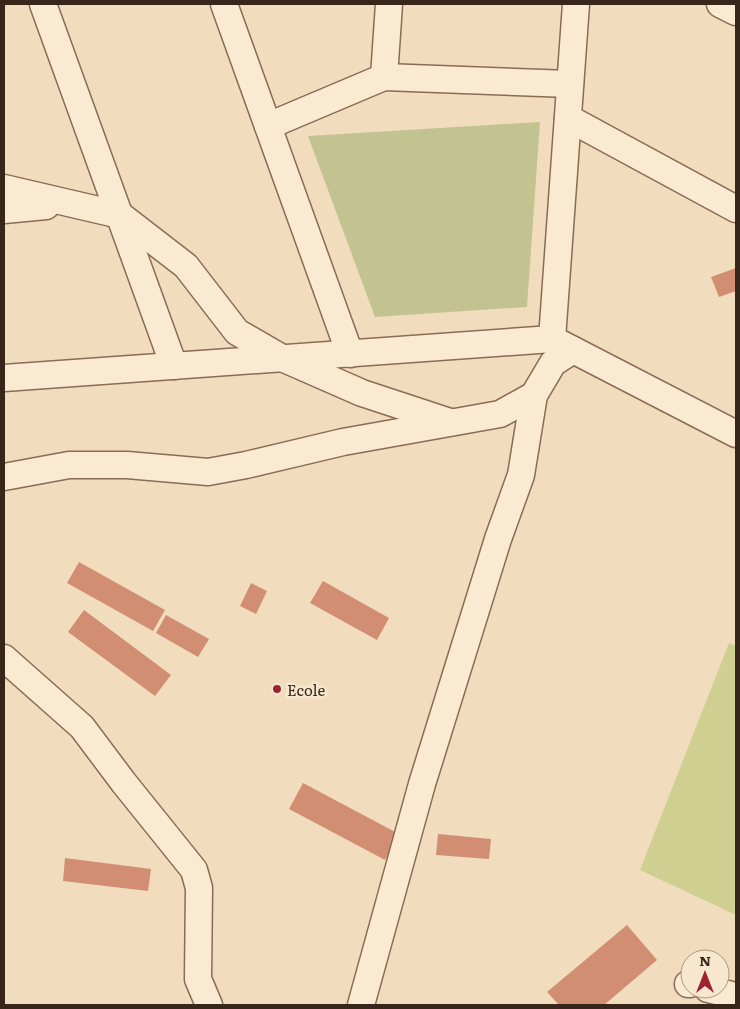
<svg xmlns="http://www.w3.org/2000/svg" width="740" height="1009" viewBox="0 0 740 1009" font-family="Literata,serif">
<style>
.green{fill:#cfcf92}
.cemetery{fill:#c3c392}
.building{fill:#d18e72}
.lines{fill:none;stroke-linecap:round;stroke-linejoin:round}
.minor-casing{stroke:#8a6b56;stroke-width:29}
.minor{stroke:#fbead2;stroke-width:26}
.poi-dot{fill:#9d2232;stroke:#f7e7ce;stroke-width:2}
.labels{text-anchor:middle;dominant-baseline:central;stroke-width:5;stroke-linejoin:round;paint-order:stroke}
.poi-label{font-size:15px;fill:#38261b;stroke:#f7e7ce;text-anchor:start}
</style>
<rect width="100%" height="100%" fill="#f1dcbe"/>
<polygon class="green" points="729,643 736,646 736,915 640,870"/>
<polygon class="cemetery" points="540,122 527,307 375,317 308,136"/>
<g class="building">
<polygon points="736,268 736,291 719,297 711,277"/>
<polygon points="79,562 165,610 153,631 67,583"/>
<polygon points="323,581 389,618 377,640 310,603"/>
<polygon points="251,583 267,591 256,614 240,606"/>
<polygon points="84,610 171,675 155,696 68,632"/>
<polygon points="166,615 209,639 198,657 156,633"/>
<polygon points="303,783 399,834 385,860 289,809"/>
<polygon points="438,834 491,839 489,859 436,855"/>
<polygon points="65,858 151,869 148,891 63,881"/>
<polygon points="627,925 657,960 604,1005 559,1005 547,992"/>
</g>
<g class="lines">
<g class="minor-casing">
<g id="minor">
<polyline points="43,4 174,366"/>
<polyline points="224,4 350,354"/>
<polyline points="720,4 736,12"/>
<polyline points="384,77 389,4"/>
<polyline points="568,118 736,209"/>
<polyline points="268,126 384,77 570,84"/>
<polyline points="4,188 120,215 186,266 237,332 282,358 362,393 450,422"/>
<polyline points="4,210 46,206"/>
<polyline points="552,339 576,4"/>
<polyline points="4,378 552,339 736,434"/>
<polyline points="4,477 69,465 127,465 208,472 246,465 343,442 500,414 534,395 553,363 573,350"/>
<polyline points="4,658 82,727 124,783 194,870 199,888 198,979 209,1005"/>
<polyline points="688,984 690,984"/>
<polyline points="708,989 736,996"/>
<polyline points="361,1005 422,784 498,539 521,475 534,395"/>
</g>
</g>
<use href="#minor" class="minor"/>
</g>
<circle class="poi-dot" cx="277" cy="689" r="5"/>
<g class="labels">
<g class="poi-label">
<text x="287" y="689">Ecole</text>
</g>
</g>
<rect width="740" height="1009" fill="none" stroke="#38261b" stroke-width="10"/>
<g transform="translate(705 974)"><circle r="24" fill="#f7e7ce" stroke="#ab9a86"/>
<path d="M0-4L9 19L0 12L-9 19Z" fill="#9d2232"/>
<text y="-8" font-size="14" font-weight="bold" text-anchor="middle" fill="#38261b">N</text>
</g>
</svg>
